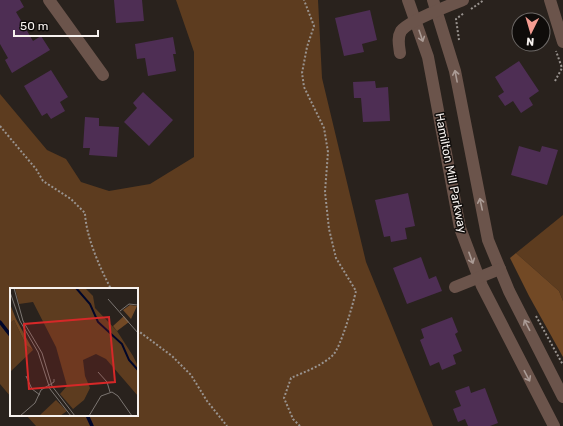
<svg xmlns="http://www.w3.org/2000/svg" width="563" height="426" viewBox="0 0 563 426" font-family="Rubik,sans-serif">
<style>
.green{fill:#5d3c1f}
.forest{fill:#724925}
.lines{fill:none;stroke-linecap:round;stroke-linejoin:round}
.stream{stroke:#000629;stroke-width:3.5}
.building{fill:#4e2e54}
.path{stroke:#99938f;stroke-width:2;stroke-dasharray:2 2;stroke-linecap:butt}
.minor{stroke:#6b544b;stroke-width:12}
.oneway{stroke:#aa9b95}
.labels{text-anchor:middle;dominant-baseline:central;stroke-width:3;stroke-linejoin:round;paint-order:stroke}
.street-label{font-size:12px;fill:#f7f2ef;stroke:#0f0c0a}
.inset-river{fill:none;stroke:#000629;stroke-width:2}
.inset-road{fill:none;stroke:#7b7571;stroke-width:1}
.view{fill:#d62828;fill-opacity:0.15;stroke:#d62828;stroke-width:2}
.inset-edge{fill:none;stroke:#f7f2ef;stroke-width:2}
</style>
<rect width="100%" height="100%" fill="#29221d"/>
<g class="green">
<polygon points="176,0 318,0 322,78 366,262 433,426 36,426 26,415 137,415 137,289 11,289 11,397 0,384 0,94 47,150 66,159 81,182 109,191 150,184 194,157 194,52"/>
<polygon points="563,215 563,301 559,291 516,253"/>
</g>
<polygon class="forest" points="516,253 559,291 563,301 563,357 529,296 510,258"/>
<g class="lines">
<g class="stream">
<polyline points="0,322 11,336"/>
<polyline points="87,415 92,426"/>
</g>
</g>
<g class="building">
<polygon points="0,0 20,0 24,7 16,12 33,41 41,36 50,50 12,73 5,60 8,58 0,44"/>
<polygon points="114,0 142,0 144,21 116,23"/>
<polygon points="370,10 377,40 362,44 364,52 344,56 335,18"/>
<polygon points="173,37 176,54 173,54 176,71 148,76 145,58 137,59 135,44"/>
<polygon points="519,61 539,91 529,98 533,105 521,113 513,101 505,106 498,96 504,92 495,77"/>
<polygon points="51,70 68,97 60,102 65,111 51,119 47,113 42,116 24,86"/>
<polygon points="375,81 376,88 388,87 390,121 363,122 361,98 354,98 353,82"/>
<polygon points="143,92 173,120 149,146 124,122 137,108 133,103"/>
<polygon points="85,117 99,118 99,126 119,127 117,157 89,155 90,148 83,148"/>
<polygon points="519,146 540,152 542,146 558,150 547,185 511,175"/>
<polygon points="408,193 415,226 405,228 407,239 391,242 390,236 384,237 375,200"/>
<polygon points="421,257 429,279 436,276 442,291 407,304 393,268"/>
<polygon points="452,317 458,332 455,334 462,351 453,355 456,364 442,370 439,362 430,366 420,340 424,338 421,329"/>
<polygon points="469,386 471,393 485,388 498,423 490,426 468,426 465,419 458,422 453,409 461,406 455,391"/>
</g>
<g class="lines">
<g class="path">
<polyline points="471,9 484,0"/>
<polyline points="459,40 456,19 464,13"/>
<polyline points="555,81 562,68 556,51"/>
<path d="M0,126l36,43 7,12 28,18 14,14c1,24 15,55 26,76"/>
<polyline points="536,316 563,365"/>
<polyline points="137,330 172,356 191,375 207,401 227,426"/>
<path d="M300,426l-7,-7 -9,-21 7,-20c13,-6 31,-12 42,-23 8,-8 20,-51 23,-64l-20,-33 -7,-29 -4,-37 3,-40 -4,-24 -20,-41 -2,-14 5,-26 7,-21 -10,-26"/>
</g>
<g class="minor">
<polyline points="49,0 103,75"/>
<polyline points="408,0 428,57 460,228 482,286 554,426"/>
<polyline points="433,0 455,71 488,240 509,291 563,397"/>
<polyline points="550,0 563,42"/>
<path d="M400,53c-1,-8 -3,-15 1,-22 7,-10 49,-26 62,-31"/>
<polyline points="455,287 500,269"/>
</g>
</g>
<defs><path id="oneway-shaft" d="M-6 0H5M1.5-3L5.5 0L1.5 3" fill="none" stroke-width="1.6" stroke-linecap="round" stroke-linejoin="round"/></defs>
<g class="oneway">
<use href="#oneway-shaft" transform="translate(421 36) rotate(71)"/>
<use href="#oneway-shaft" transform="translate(456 76) rotate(-101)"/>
<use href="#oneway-shaft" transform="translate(481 204) rotate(-102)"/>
<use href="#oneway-shaft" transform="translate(471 258) rotate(70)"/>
<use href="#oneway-shaft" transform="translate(527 325) rotate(-117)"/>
<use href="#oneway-shaft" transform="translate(527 376) rotate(62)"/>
</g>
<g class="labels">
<g class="street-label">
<text transform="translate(451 173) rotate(79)">Hamilton Mill Parkway</text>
</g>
</g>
<g transform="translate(10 288)">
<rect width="128" height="128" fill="#29221d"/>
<path d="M5,0h70l8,8 2,12 22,23 16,25 5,10v30l-32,-37 -10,-5 -13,6 2,16 5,12 -6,12 -11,9 -13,-15 7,-8 -11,-39 -23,-45 -14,2zM4,32l12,25 7,5 -23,22v-49zM46,112l11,11 -7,5h-21z" fill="#5d3c1f"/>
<path d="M0,16l6,15 17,31 -7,-5 -12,-25 -4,3zM120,17l7,1 -6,13 -8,-9zM114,28l5,6 -12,9 -4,-5z" fill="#724925"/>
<path class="inset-river" d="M66,0l14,16 8,18 24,22 7,16 9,10"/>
<path class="inset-road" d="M4,0l9,33 19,32 10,33 23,30M0,4l10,29 18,31 12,37 21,27M98,11l30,34M110,23l9,-7 9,1M88,84l9,10 3,10M16,88l6,13 8,6M10,128l15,-13 6,-13 13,-8v-3M79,128l12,-20 11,-4 6,4 14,20"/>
<path class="view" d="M99,29l6,65 -86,7 -5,-65z"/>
<rect width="128" height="128" class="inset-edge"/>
</g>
<g transform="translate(531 32) rotate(185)"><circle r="19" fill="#0f0c0a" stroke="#6c6866"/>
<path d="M0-3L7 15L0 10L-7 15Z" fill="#f59c91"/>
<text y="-6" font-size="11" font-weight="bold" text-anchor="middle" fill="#f7f2ef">N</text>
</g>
<path d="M14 30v6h84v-6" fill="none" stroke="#f7f2ef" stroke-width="2"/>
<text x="20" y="30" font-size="12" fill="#f7f2ef" stroke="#0f0c0a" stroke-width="3" paint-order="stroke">50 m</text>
</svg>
